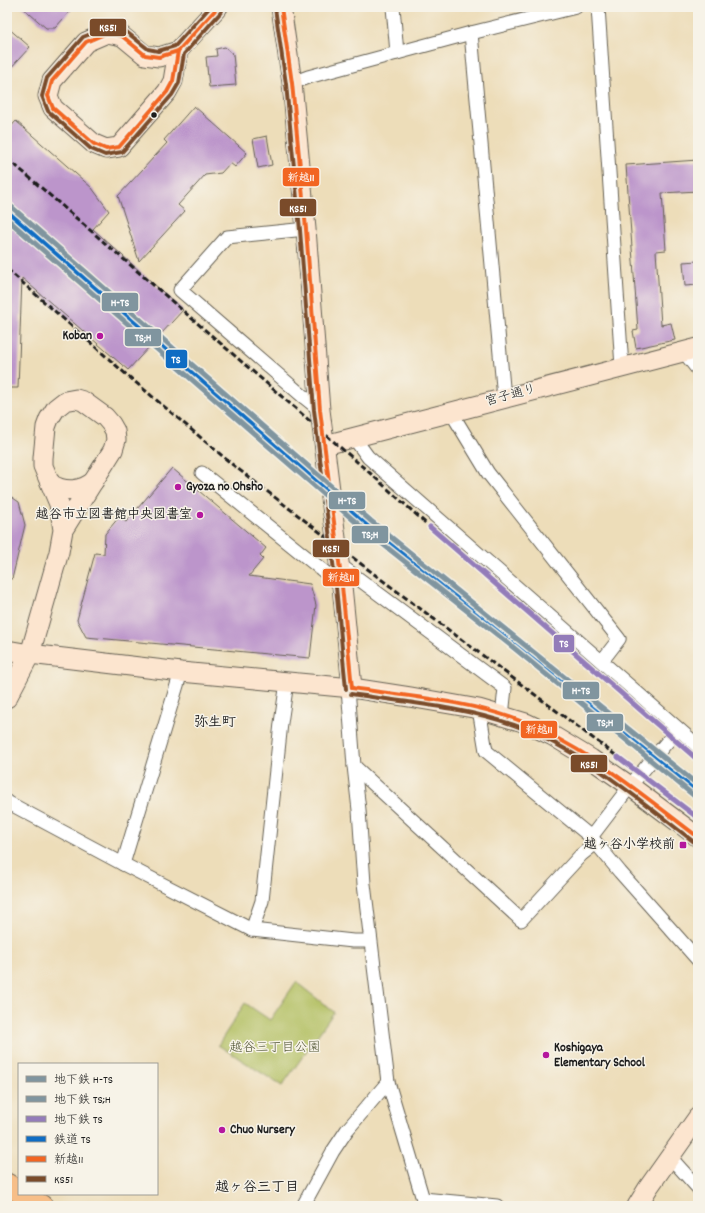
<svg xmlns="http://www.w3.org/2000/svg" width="705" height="1213" viewBox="0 0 705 1213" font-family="Dekko,'Klee One',sans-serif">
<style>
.green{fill:#b2bf62;stroke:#676e3f}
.building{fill:#bc95cb}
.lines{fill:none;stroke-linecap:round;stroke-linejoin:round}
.street-casing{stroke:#656053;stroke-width:15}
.secondary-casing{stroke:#656053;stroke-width:21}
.primary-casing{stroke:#656053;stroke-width:23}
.street{stroke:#fff;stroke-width:13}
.secondary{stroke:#fce5cf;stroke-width:19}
.primary{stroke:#f7be88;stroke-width:21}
.rail{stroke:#1c1c1c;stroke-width:3;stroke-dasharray:6 3;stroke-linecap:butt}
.bus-1-casing{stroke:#f7f3e8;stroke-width:7}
.bus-2-casing{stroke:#f7f3e8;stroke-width:7}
.bus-1{stroke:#f26522;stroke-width:4}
.bus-2{stroke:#7a4b2a;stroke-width:4}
.rail-1-casing{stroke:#f7f3e8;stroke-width:8}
.rail-1{stroke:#0f6cc3;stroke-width:5}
.metro-1-casing{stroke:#f7f3e8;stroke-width:8}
.metro-2-casing{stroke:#f7f3e8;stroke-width:8}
.metro-3-casing{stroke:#f7f3e8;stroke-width:8}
.metro-1{stroke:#80959f;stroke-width:5}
.metro-2{stroke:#80959f;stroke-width:5}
.metro-3{stroke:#937cb9;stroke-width:5}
.bus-dot{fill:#1c1c1c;stroke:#f7f3e8;stroke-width:1.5}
.poi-dot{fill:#b5179e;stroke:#f7f3e8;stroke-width:1.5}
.labels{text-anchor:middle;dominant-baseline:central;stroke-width:3;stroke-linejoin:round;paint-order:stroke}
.poi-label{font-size:13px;font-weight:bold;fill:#1c1c1c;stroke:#f7f3e8;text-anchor:end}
.street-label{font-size:13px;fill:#1c1c1c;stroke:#f7f3e8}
.park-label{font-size:13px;fill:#505534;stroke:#f7f3e8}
.neighbourhood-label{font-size:14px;font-weight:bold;fill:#1c1c1c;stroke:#f7f3e8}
.line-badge{stroke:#f7f3e8;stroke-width:1.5}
.badge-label{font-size:11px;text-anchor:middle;font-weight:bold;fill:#fff}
</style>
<rect width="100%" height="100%" fill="#f7f3e8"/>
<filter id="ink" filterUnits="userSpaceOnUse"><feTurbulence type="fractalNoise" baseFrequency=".025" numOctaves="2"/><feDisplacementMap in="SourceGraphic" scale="8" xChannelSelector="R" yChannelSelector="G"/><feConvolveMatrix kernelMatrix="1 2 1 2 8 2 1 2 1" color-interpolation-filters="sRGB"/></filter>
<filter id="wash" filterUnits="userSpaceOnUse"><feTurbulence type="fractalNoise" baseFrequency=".012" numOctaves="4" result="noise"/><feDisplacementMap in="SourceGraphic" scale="16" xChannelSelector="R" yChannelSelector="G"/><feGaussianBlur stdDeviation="0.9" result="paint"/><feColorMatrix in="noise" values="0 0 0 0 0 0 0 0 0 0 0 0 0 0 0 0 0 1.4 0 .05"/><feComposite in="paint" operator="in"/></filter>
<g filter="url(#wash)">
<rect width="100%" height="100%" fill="#edddb9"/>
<polygon class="green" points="296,982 334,1012 282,1086 218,1045 245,1003 270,1020"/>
<g id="blocks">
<g class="building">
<polygon points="22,7 74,7 55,28 46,28"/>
<polygon points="7,27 30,47 7,72"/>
<polygon points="225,47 233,54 236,85 209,87 206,57 217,56 216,49"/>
<polygon points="194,106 247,153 235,167 230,163 221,173 205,175 178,205 185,211 139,261 118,196 167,143 164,140"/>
<polygon points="16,121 92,188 109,211 93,229 183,310 128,370 22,278 18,388 7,388 7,131"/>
<polygon points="267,136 272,165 258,168 253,139"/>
<polygon points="698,160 698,191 662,193 666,250 656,251 661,325 671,323 675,340 636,348 633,331 638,330 626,165"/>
<polygon points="698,261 698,285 685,286 683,262"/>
<polygon points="172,468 266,548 260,556 263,559 249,576 310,584 316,605 310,658 86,637 77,620 95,553 104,554 105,534 119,517 126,522"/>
<polygon points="7,494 19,502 25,525 12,579 7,578"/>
</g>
</g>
</g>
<g filter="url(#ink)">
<use href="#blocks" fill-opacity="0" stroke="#656053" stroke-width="1"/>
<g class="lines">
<g class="street-casing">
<g id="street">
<polyline points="393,7 397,53"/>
<polyline points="598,7 622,367"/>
<polyline points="471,33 504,398"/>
<polyline points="292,83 308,77 471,33 576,7"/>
<polyline points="306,229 227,237 180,290 305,398 320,410"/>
<polyline points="684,352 698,370"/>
<polyline points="451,412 488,473 619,639 602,661"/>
<polyline points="354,438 368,457 698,746"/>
<polyline points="202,473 342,586"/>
<polyline points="340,565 505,688 502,716"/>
<polyline points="348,688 354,766 359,810 364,884 388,1082 425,1206"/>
<polyline points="479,709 486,751 591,837 620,872 698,960"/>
<polyline points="354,766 521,920 581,855 596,843"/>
<polyline points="7,802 123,864 252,930 353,941 370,941"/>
<polyline points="591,837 630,786 678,729"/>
<polyline points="123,864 181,672"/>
<polyline points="252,930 262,901 281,723 287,682"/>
<polyline points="670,1157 698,1188"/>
<polyline points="423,1199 497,1206"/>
<polyline points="303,1206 333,1151 347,1130 388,1082"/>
</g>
</g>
<g class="secondary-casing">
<g id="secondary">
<polyline points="281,7 292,83 306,229 320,410 342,586 352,688"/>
<polyline points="178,51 173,81 167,92 119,147 106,149 94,144 53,108 48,96 52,81 86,42 107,33 122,36 145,55 159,57 178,51 218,7"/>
<polyline points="325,445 698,348"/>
<path d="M51,484c14,9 31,7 43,-3"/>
<polyline points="7,650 30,654 181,672 352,688 410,697 479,709 526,723 553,736 591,759 630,786 698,837"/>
<polyline points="7,698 30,654 59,552 63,530 59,504 43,466 43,458 46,427 49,419 56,408 65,401 76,399 83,401 105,417 111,424 115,431 116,440 113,450 63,530"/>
<polyline points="637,1206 648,1188 698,1117"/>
</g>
</g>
<g class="primary-casing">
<g id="primary">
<polyline points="7,1184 19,1192"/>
<polyline points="23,1194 42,1206"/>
</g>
</g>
<use href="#street" class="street"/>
<use href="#secondary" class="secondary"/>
<use href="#primary" class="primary"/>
<g class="rail">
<polyline points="7,158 371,474 430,527"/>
<polyline points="7,269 127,375 233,465 378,577 618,757"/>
</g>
<g class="bus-1-casing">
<g id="bus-1">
<polyline points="281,7 292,83 306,229 320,410 342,586 352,688"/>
<polygon points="107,33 122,36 145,55 159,57 178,51 173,81 167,92 119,147 106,149 94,144 53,108 48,96 52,81 86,42"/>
<polyline points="178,51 218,7"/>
<path d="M352,688c53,8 117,13 166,32 67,26 123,74 180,117"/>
</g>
</g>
<g class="bus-2-casing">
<g id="bus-2">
<polyline points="210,7 175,46 158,51 148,49 124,30 108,27 83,37 47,78 42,96 48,111 91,149 105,155 122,152 172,95 179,83 184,54 222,11"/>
<polyline points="275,8 286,84 300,230 314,410 336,587 346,689"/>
<path d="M351,694c53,8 113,13 163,31 68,25 124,74 180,117"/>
</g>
</g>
<use href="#bus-1" class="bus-1"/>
<use href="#bus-2" class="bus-2"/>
<g class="rail-1-casing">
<polyline id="rail-1" points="7,211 367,526 694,790"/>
</g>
<use href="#rail-1" class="rail-1"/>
<g class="metro-1-casing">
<polyline id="metro-1" points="7,203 371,521 698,785"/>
</g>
<g class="metro-2-casing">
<polyline id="metro-2" points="7,219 365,530 514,648 698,799"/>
</g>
<g class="metro-3-casing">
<g id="metro-3">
<polyline points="430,527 698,760"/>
<polyline points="618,757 698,818"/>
</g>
</g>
<use href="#metro-1" class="metro-1"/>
<use href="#metro-2" class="metro-2"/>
<use href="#metro-3" class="metro-3"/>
</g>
</g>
<circle class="bus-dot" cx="154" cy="115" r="3.5"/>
<g class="poi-dot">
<circle cx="100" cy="336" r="4"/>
<circle cx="178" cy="487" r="4"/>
<circle cx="200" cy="515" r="4"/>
<rect x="679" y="841" width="8" height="8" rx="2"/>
<circle cx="546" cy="1055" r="4"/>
<circle cx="222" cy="1130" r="4"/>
</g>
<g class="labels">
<g class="poi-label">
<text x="92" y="336">Koban</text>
<text x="186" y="487" text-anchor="start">Gyoza no Ohsho</text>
<text x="192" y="515">越谷市立図書館中央図書室</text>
<text x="675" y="845">越ヶ谷小学校前</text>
<text x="554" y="1048" text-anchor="start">Koshigaya<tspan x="554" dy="15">Elementary School</tspan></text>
<text x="230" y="1130" text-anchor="start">Chuo Nursery</text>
</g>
<g class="street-label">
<text transform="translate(511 396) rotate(-15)">宮子通り</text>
</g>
<g class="park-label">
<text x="275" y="1048">越谷三丁目公園</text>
</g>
<g class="neighbourhood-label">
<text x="215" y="723">弥生町</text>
<text x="257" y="1188">越ヶ谷三丁目</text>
</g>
</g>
<g class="line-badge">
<rect x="89" y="18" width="38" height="19" rx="4" fill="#7a4b2a"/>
<rect x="282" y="167" width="38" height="20" rx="4" fill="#f26522"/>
<rect x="279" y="198" width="38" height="19" rx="4" fill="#7a4b2a"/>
<rect x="101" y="292" width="38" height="20" rx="4" fill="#80959f"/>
<rect x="124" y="328" width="38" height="19" rx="4" fill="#80959f"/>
<rect x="165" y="349" width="23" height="20" rx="4" fill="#0f6cc3"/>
<rect x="328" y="491" width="38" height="19" rx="4" fill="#80959f"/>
<rect x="351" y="525" width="38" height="19" rx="4" fill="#80959f"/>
<rect x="312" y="539" width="38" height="19" rx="4" fill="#7a4b2a"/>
<rect x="322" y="568" width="38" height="19" rx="4" fill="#f26522"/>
<rect x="553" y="634" width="22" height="19" rx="4" fill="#937cb9"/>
<rect x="562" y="681" width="38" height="19" rx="4" fill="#80959f"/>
<rect x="586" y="713" width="38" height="19" rx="4" fill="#80959f"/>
<rect x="520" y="720" width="38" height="19" rx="4" fill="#f26522"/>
<rect x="570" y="754" width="38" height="19" rx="4" fill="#7a4b2a"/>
</g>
<g class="badge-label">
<text x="108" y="31">KS51</text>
<text x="301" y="181">新越11</text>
<text x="298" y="212">KS51</text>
<text x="120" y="306">H-TS</text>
<text x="143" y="341">TS;H</text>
<text x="176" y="363">TS</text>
<text x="347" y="504">H-TS</text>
<text x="370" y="538">TS;H</text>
<text x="331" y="552">KS51</text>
<text x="341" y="581">新越11</text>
<text x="564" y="647">TS</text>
<text x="581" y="694">H-TS</text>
<text x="605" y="726">TS;H</text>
<text x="539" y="733">新越11</text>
<text x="589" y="768">KS51</text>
</g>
<rect width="705" height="1213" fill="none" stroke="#f7f3e8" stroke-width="24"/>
<rect x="18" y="1063" width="140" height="132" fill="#f7f3e8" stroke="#9f9d96"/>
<rect x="26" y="1076" width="20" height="6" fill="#80959f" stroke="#9f9d96"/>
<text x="54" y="1083" font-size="12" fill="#1c1c1c">地下鉄 H-TS</text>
<rect x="26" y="1096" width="20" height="6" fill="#80959f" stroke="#9f9d96"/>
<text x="54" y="1103" font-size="12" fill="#1c1c1c">地下鉄 TS;H</text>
<rect x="26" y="1116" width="20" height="6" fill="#937cb9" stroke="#9f9d96"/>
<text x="54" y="1123" font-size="12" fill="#1c1c1c">地下鉄 TS</text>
<rect x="26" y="1136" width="20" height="6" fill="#0f6cc3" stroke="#9f9d96"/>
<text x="54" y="1143" font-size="12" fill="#1c1c1c">鉄道 TS</text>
<rect x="26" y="1156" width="20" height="6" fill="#f26522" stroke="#9f9d96"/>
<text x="54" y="1163" font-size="12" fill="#1c1c1c">新越11</text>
<rect x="26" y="1176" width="20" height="6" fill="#7a4b2a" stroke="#9f9d96"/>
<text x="54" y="1183" font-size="12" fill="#1c1c1c">KS51</text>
</svg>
